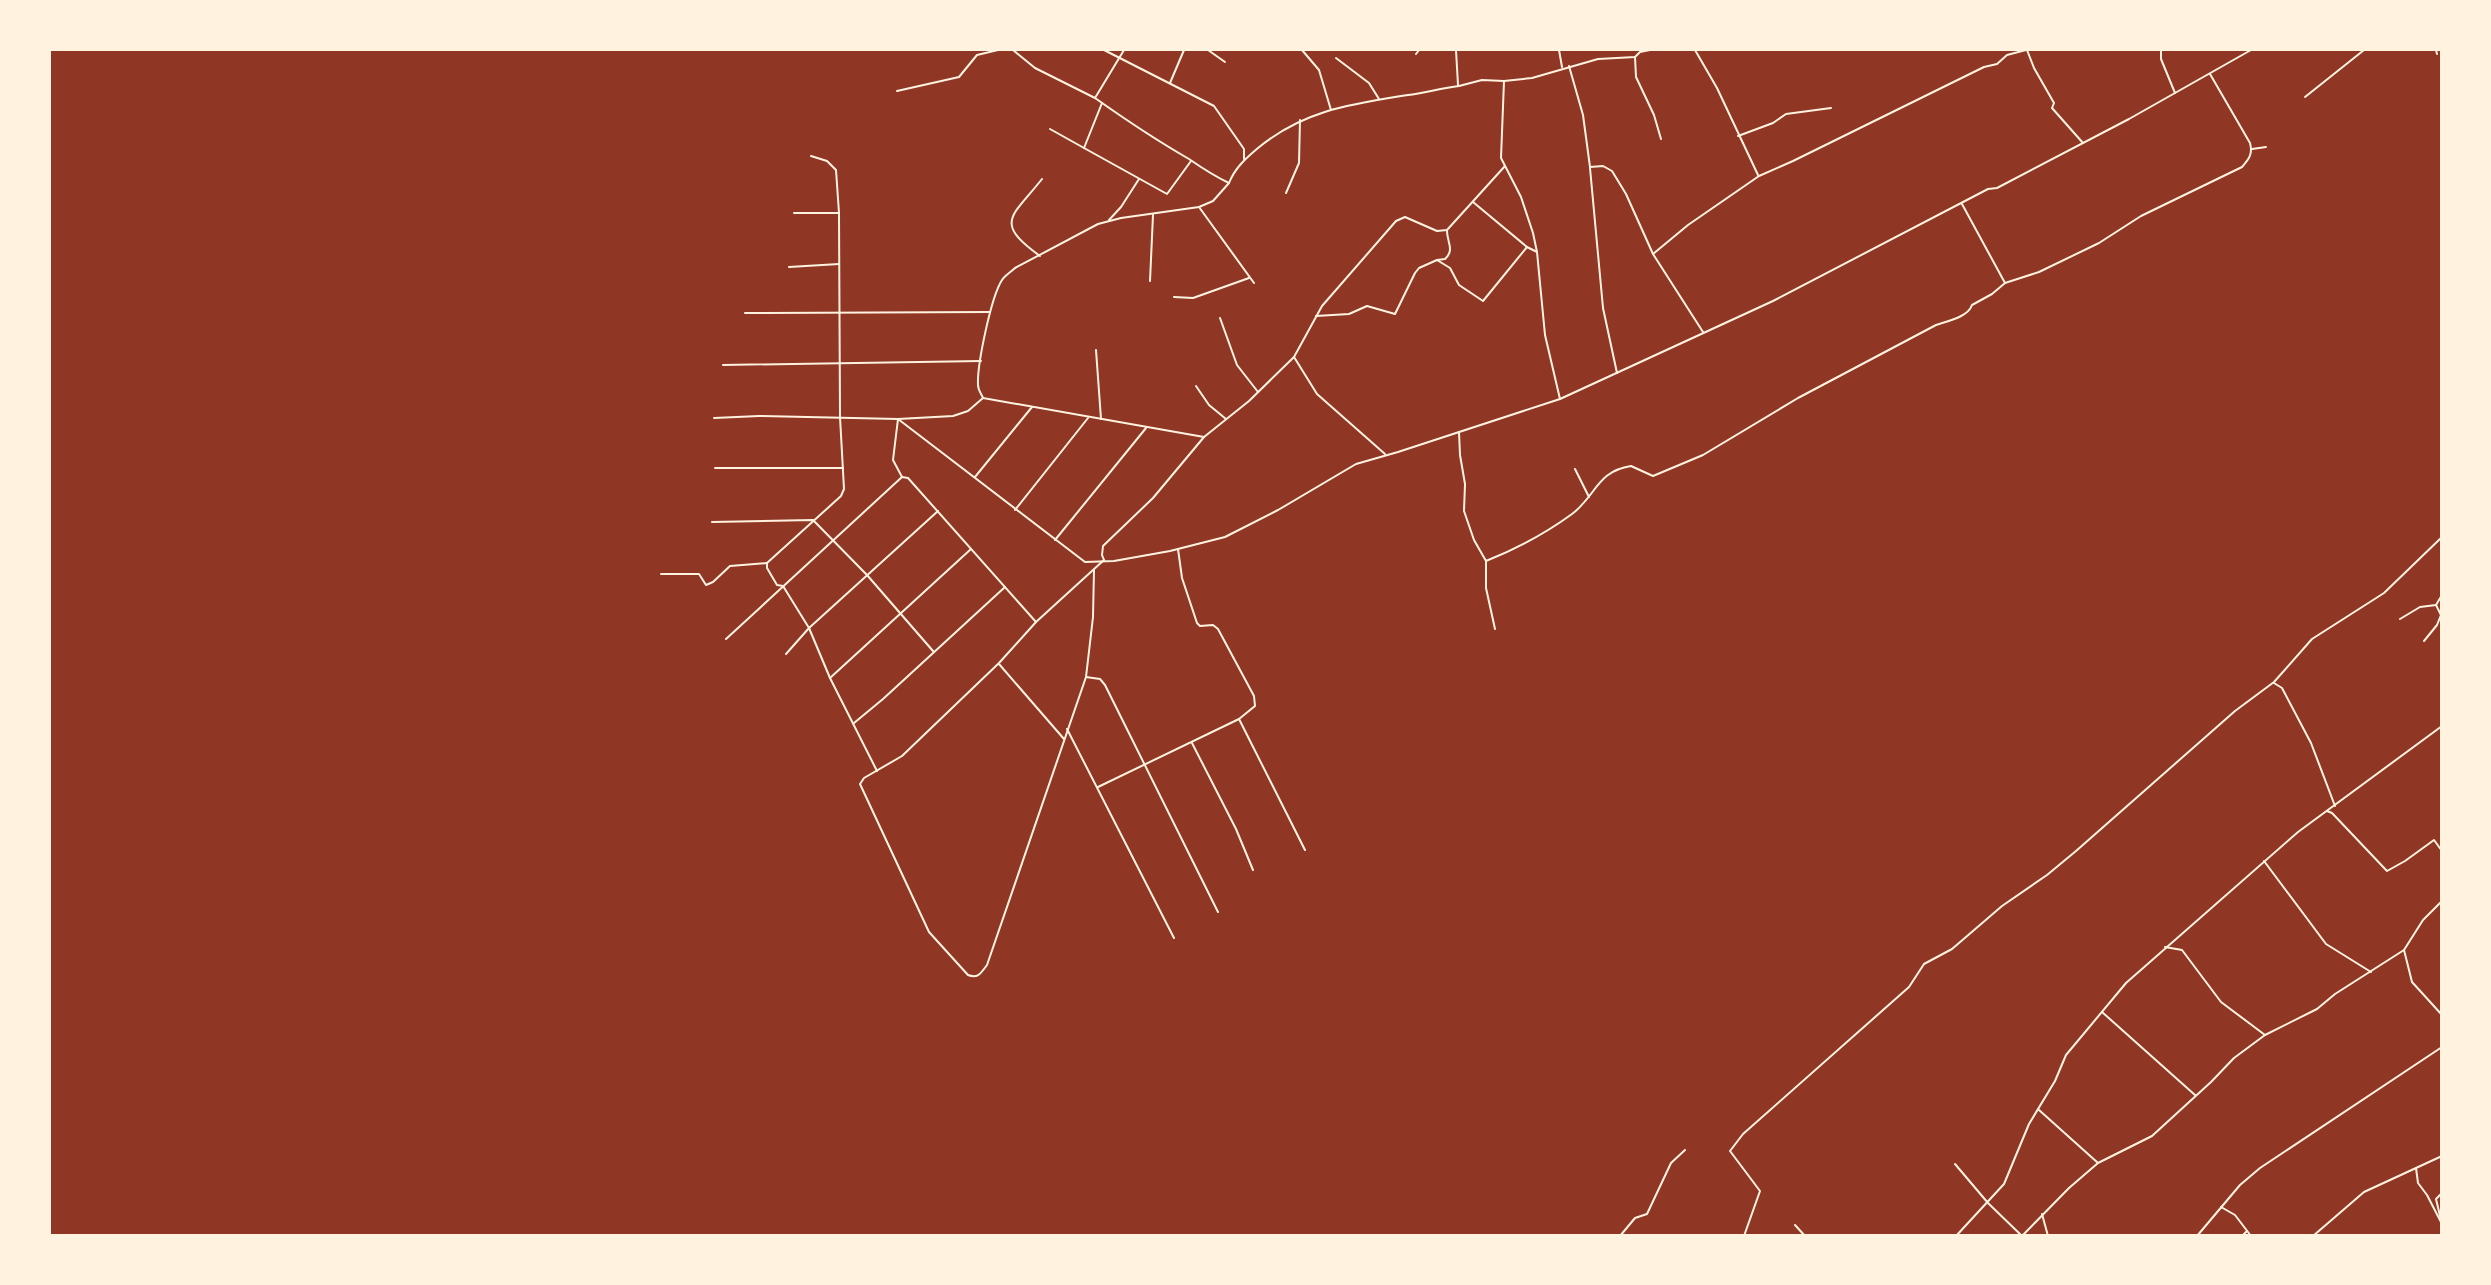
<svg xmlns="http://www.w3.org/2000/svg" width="2491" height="1285" viewBox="0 0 2491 1285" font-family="Karla,sans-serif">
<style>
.water{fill:#8f3625}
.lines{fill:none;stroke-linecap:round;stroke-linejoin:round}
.path{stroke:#fff3e0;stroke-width:1}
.minor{stroke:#fff3e0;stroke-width:2}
</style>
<rect width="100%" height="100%" fill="#c8553d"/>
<rect class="water" x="50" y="50" width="2391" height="1185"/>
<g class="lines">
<polyline class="path" points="2441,795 2442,794"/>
<g class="minor">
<polyline points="1013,50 1035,68 1095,98"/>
<polyline points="1104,50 1214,106 1244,149 1244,159"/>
<path d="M1124,50l-29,48c31,22 61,42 94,61 13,9 25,17 40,24 6,-15 16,-24 29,-35 46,-38 94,-44 150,-53 17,-2 33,-7 51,-9l23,-6 22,1 28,-3 66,-19 37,-2 5,-5 10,-2"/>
<polyline points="1208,50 1225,62"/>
<polyline points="1302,50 1319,70 1331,110"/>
<polyline points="1456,50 1458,85"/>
<polyline points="1559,50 1562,67"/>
<polyline points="1695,50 1717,88 1758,175"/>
<polyline points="2027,50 2034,68 2054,103 2052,108 2083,143"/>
<polyline points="2161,50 2161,59 2175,93"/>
<polyline points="2436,50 2437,54"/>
<polyline points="1416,54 1419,50"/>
<polyline points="1635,57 1636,77 1654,115 1661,139"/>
<polyline points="1336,58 1369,83 1379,99"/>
<polyline points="1569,66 1583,115 1590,167 1603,166 1612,171 1626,194 1653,254 1703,332"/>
<polyline points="1504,81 1501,158 1521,197 1533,233 1537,252 1545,335 1560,399"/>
<polyline points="1170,83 1184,50"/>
<polyline points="897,91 959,77 977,55 998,50"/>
<polyline points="2305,97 2364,50"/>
<polyline points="1102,103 1084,148 1167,194 1191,161"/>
<polyline points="1050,129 1084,148"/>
<polyline points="1738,136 1773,123 1786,114 1831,108"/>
<polyline points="2252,149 2266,147"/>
<polyline points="1590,168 1603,308 1617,373"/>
<polyline points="1286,193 1299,163 1300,120"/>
<polyline points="1473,202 1527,247 1537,252"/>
<polyline points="1199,207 1254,283"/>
<polyline points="794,213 839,213"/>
<polyline points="1109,220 1121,207 1139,179"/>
<polyline points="1653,254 1688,225 1759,176 1793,161 1984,67 1997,64 2007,55 2026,50"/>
<path d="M1040,256c-47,-34 -28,-39 2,-77"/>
<path d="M1437,260l8,-1c10,-9 2,-17 2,-28"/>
<polyline points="789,267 839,264"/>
<polyline points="1150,281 1153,215"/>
<path d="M2005,283l34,-11 60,-29 42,-27 101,-49c7,-8 11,-13 8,-24l-40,-69"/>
<polyline points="1174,297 1193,298 1249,278"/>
<polyline points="745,313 990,312"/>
<polyline points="1316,316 1349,314 1367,306 1395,314 1415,273 1419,268 1437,260 1450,268 1459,285 1483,301 1527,247"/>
<polyline points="1220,318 1237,365 1258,392"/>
<polyline points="1096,350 1101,419"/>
<polyline points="1294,357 1317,394 1385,454"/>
<polyline points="723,365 981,361"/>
<polyline points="1196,386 1209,405 1226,419"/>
<polyline points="714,418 759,416 898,419 953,416 968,411 983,398"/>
<path d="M1459,432l1,23 5,29 -1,27 10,29 12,21c30,-12 60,-28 86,-47 24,-18 25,-43 59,-48l22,10 50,-21 95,-57 138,-73c12,-4 32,-8 36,-20l20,-11 13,-11 -43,-79"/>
<polyline points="1204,437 1249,401 1294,357 1322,306 1396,221 1405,217 1437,231 1447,230 1505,166"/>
<polyline points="715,468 843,468"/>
<polyline points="1575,469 1589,497"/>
<polyline points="902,477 893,460 898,419 1085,562 1114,561 1170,551 1225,537 1278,510 1356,464 1398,452 1560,399 1773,301 1988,189 1997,188 2129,119 2251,50"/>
<polyline points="975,477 1032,407"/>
<polyline points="1015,510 1088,418"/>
<polyline points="712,522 813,520 867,575 933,651"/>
<polyline points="1055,540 1146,428"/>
<path d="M1104,560l-2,-5 1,-9 50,-48 51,-61 -221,-39c-2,-5 -5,-8 -5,-13 -1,-20 13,-88 24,-105 3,-5 9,-8 13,-12l83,-44 23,-6 78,-11 14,-6 16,-18"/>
<polyline points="1486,561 1486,588 1495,629"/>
<polyline points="661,574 699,574 706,585 713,582 730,566 767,563"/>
<polyline points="2400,619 2420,607 2436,605 2442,595"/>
<path d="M1036,622l-37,41 -97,93 -38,22 -4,6 69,148 39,43c10,4 13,-2 19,-10l99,-288 7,-60 1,-47"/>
<polyline points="726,639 902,477 908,478 1036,622 1104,560"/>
<polyline points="2424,641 2437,625 2441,615 2436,605"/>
<polyline points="786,654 809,628 783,586 777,585 767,568 767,563 841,496 844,489 840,417 839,213 836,170 827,161 811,156"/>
<polyline points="999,664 1064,739"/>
<polyline points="1086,677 1100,679 1105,685 1218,912"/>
<polyline points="830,678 971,549"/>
<polyline points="2274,683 2282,688 2311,743 2335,806"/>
<polyline points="1239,719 1305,850"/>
<polyline points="854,723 883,699 1005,587"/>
<polyline points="1067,729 1174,938"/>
<polyline points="1192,743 1236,829 1253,870"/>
<polyline points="877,771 830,678 809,628 938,511"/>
<polyline points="1098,787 1239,719 1255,706 1254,696 1218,629 1213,625 1200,626 1197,623 1182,578 1178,549"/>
<polyline points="2327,811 2332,813 2387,871 2405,861 2434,840 2442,851"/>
<polyline points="2264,861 2326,944 2371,972"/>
<polyline points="2165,947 2182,950 2221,1002 2265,1035"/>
<polyline points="2404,950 2412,982 2442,1015"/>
<polyline points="2102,1012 2195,1095"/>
<polyline points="2039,1110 2098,1163"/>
<polyline points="1955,1164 1988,1203 2022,1236"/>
<polyline points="2416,1168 2418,1183 2427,1195 2442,1224"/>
<polyline points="2221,1207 2235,1215 2251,1236"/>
<polyline points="2042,1214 2048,1236"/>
<polyline points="2441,1220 2436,1199 2442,1193"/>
<polyline points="1795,1225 1805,1236"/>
<polyline points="1620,1236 1635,1218 1647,1214 1671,1163 1685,1150"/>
<polyline points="1744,1236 1760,1191 1730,1151 1743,1134 1909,987 1924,964 1952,949 2002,906 2047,875 2076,851 2235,711 2274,682 2312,639 2384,593 2442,537"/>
<polyline points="1956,1236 2004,1184 2029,1124 2055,1081 2066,1055 2126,983 2298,832 2442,726"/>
<polyline points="2022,1236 2069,1188 2098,1163 2152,1136 2211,1082 2234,1058 2265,1035 2317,1009 2335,994 2404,950 2423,920 2442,901"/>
<polyline points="2197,1236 2240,1185 2260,1168 2442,1047"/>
<polyline points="2242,1236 2247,1231"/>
<polyline points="2313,1236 2364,1192 2442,1156"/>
</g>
</g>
<rect width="2491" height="1285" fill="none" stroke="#fff3e0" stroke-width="102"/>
</svg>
